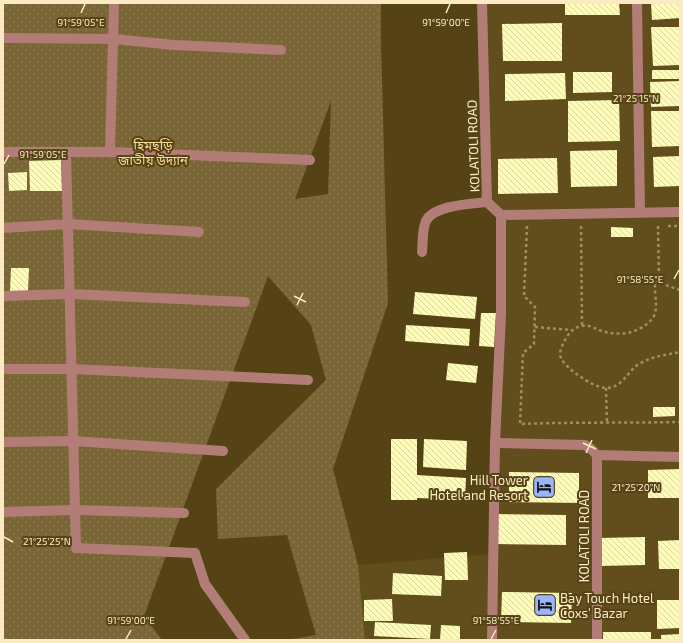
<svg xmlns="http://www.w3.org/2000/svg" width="683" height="643" viewBox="0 0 683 643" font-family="'Exo 2','Noto Sans Bengali',sans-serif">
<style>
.built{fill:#624e1c}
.green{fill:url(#green-dots);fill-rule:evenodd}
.building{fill:url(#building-back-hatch)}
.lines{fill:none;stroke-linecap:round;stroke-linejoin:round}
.path{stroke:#a08e63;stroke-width:2.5;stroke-dasharray:3 3;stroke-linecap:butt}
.minor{stroke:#b27d77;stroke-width:10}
.ticks{fill:none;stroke:#fceac2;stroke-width:1.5}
.labels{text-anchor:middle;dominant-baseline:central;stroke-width:4;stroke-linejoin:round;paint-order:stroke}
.park-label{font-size:13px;fill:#fadb96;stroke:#554316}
.street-label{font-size:13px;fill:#fceac2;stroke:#554316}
.poi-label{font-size:13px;fill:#fceac2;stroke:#554316;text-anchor:end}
.ticks-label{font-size:10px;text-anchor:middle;fill:#fceac2;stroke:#554316;stroke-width:4;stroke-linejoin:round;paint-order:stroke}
</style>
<defs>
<pattern id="green-dots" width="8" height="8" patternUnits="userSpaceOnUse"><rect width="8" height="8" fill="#796535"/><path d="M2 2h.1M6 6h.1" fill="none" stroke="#8d7b51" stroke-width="1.8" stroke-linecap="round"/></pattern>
<pattern id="building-back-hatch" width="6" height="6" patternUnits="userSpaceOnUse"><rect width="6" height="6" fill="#fefdb7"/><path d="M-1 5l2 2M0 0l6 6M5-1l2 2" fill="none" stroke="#dad89e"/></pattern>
</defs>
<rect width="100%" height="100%" fill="#554316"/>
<polygon class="built" points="478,3 680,3 680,640 365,640 358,565 492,554 502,227 480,195"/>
<path class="green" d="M3,3h378v40l7,260 -55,166 25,96 7,75h-78l29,-5 -29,-100 -69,4 -2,-50 110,-109 -15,-55 -43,-49 -124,340 18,24h-159zM331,101l-3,93 -33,5z"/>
<g class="building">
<polygon points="565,3 619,3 620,15 565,15"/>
<polygon points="651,3 680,3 680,18 652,20"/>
<polygon points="562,23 562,61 503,61 502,24"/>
<polygon points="651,27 680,27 680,65 653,66"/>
<rect x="652" y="70" width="28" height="9"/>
<polygon points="573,72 612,72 612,92 573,93"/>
<polygon points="565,73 566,99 505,101 505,74"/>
<polygon points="680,81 680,106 651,107 650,82"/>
<polygon points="619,100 620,141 568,142 568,101"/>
<polygon points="651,111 680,111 680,146 652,147"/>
<polygon points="617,150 617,186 571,187 570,151"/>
<polygon points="680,156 680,186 654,187 653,157"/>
<polygon points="557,158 558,193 498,194 498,159"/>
<polygon points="61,160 62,191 30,191 29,161"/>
<polygon points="27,172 27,190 9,191 8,173"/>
<polygon points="611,227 633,228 633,237 611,237"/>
<polygon points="11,268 29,268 28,291 10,291"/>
<polygon points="415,292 477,297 475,319 413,314"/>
<polygon points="481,313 496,313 494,347 479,346"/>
<polygon points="406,325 470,329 469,346 405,341"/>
<polygon points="448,363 478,366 476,383 446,380"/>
<polygon points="653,407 675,407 675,416 653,417"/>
<polygon points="391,439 417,439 417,475 466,478 465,500 417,498 417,500 391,500"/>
<polygon points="424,439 467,441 466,470 423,467"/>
<polygon points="680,469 680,498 648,498 648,470"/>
<polygon points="509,472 579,473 579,503 509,502"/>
<polygon points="496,514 566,515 566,545 496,544"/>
<polygon points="645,537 645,565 600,566 599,538"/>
<polygon points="680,540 680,569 659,569 658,541"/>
<polygon points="467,552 468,580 445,580 444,553"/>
<polygon points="393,573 442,576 441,596 392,594"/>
<polygon points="502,592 572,593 571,623 501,622"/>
<polygon points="392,599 393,621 364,621 364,600"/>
<polygon points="657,600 680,600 680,628 657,629"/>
<polygon points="375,622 431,625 430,639 374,636"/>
<polygon points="441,625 460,626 460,640 440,640"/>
<rect x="603" y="632" width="48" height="8"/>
<polygon points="680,634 680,640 661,640 661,635"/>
</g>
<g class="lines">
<g class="path">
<path d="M527,226l-3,70 11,11 -1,37 -11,9 -3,71c53,-2 107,-1 160,-2"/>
<polyline points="581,226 582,325"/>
<polyline points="658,226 659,280"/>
<polyline points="668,226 680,226"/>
<path d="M680,290l-12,-4 -9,-6 -4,3c-1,15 6,30 -7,40 -14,12 -32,13 -49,7 -5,-2 -11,-6 -17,-4 -8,1 -12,6 -16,12 -3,6 -8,14 -5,20 5,11 33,30 45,30 17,0 22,-18 33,-24 13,-8 27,-9 41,-12"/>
<polyline points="535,327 571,330"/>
<polyline points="606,388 607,423"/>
</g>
<g class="minor">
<polyline points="482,3 487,202 501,215 680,212"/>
<polyline points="637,3 640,212"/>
<polyline points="3,38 114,39 174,45 281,50"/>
<polyline points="3,152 110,152 310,160"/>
<polyline points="110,152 114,3"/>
<polyline points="66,153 76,548 195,553 205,584 245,640"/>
<polyline points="3,228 68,224 199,232"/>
<path d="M422,252c1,-9 0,-23 4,-31 8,-16 45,-17 61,-19"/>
<polyline points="3,296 70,294 245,302"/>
<polyline points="3,369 72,369 308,380"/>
<polyline points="3,442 73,441 223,451"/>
<polyline points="495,443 585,445 591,449 597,455 597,640"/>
<polyline points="597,455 680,457"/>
<polyline points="3,512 75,510 184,513"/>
<polyline points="492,640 495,443 501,314 501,215"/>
</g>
</g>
<path class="ticks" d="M81,13l4,-9M446,13l4,-9M670,98l9,5M4,164l5,-9M674,279l5,-9M294,296l12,6M297,305l6,-12M583,443l13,6M586,453l6,-13M670,487l9,5M4,537l9,5M126,639l5,-9M491,639l5,-9"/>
<defs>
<g id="hotel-square" transform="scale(1.15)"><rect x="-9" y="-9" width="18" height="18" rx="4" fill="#98b5fd" stroke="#554316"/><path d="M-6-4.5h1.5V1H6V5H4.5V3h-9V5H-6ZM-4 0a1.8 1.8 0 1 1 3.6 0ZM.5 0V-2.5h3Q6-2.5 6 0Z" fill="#111"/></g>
</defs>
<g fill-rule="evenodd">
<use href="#hotel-square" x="544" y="487"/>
<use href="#hotel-square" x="545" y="605"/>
</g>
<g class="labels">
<g class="park-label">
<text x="153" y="145">হিমছড়ি<tspan x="153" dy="15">জাতীয় উদ্যান</tspan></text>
</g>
<g class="street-label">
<text transform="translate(473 146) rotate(-92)">KOLATOLI ROAD</text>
<text transform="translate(584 536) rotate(-90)">KOLATOLI ROAD</text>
</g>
<g class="poi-label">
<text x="528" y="480">Hill Tower<tspan x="528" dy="15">Hotel and Resort</tspan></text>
<text x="560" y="598" text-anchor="start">Bay Touch Hotel<tspan x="560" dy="15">Coxs' Bazar</tspan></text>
</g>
</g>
<g class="ticks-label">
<text x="81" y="26">91°59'05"E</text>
<text x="446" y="26">91°59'00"E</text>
<text x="636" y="102">21°25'15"N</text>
<text x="43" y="158">91°59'05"E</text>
<text x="640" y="283">91°58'55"E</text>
<text x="636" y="491">21°25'20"N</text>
<text x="47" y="545">21°25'25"N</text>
<text x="131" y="624">91°59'00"E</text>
<text x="496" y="624">91°58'55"E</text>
</g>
<rect width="683" height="643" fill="none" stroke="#fceac2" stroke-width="8"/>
</svg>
